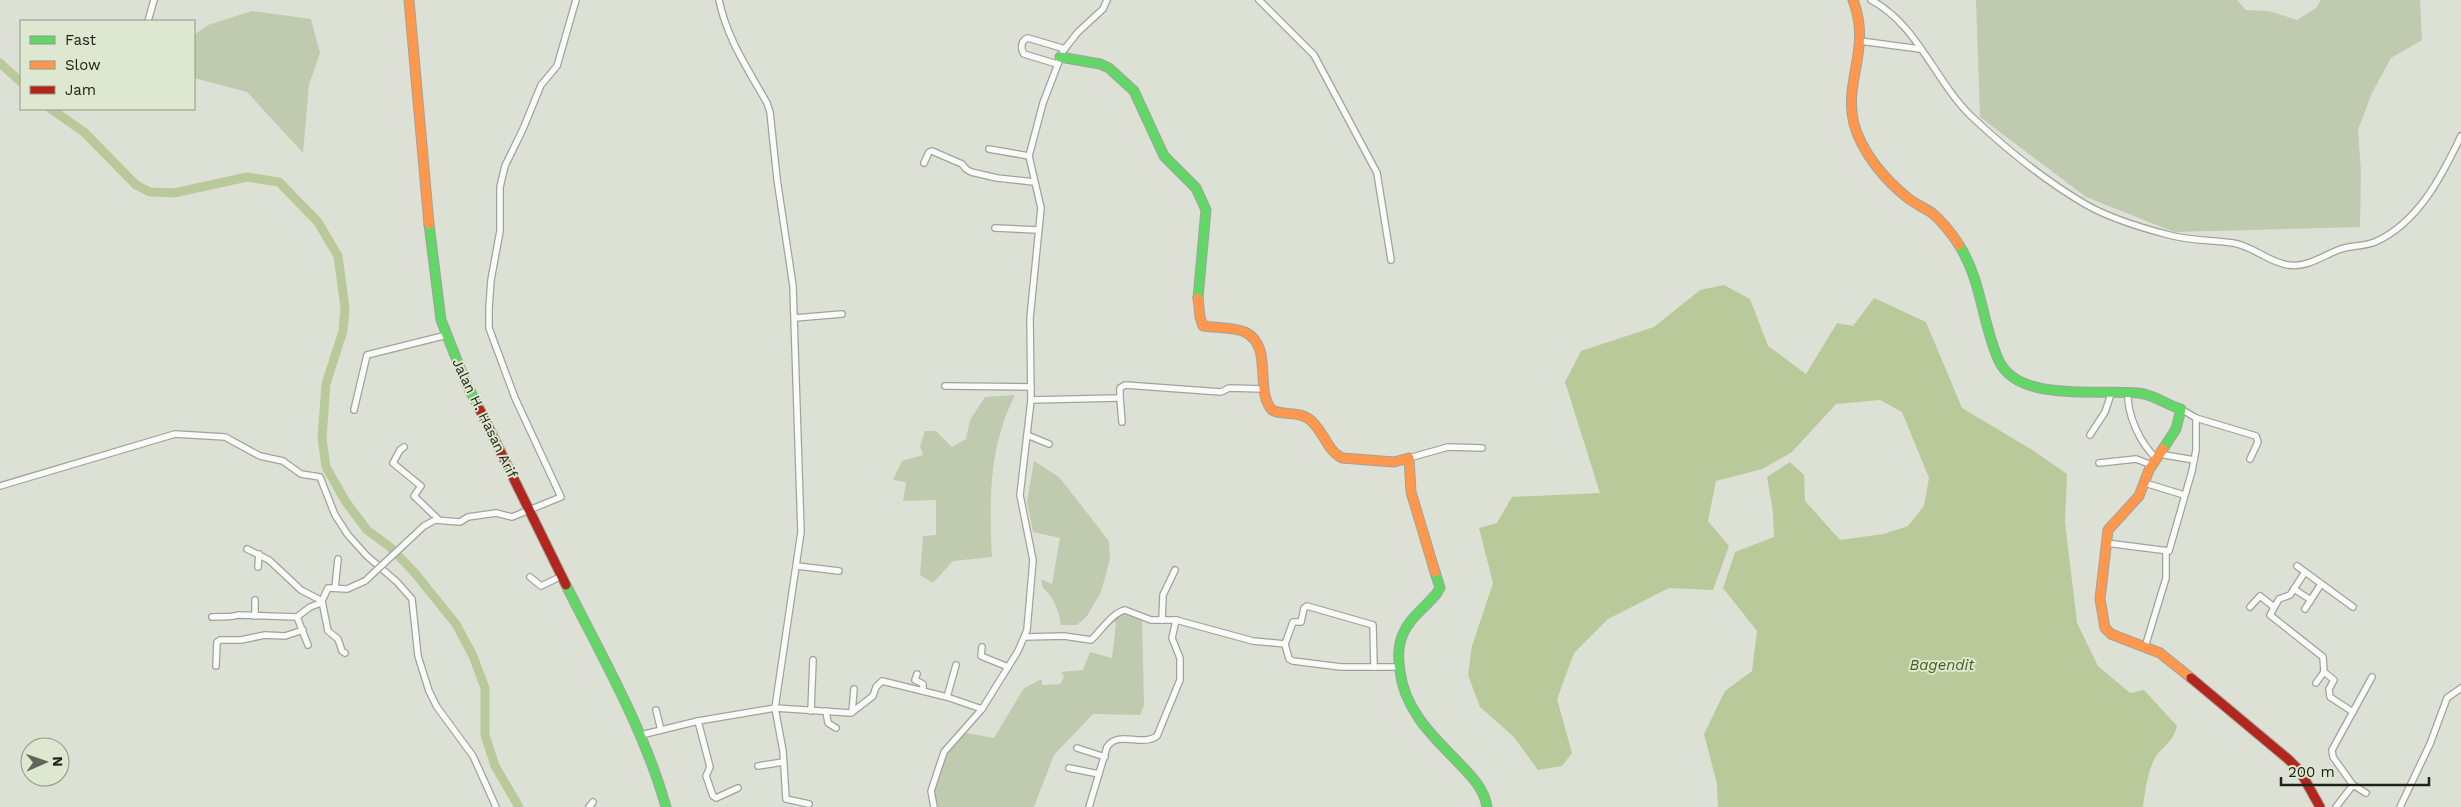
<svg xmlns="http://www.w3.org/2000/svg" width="2461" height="807" viewBox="0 0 2461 807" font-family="'Work Sans',sans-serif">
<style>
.green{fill:#c0caae}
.water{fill:#b9c99a}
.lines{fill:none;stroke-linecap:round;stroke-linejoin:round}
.river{stroke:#b9c99a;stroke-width:9}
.street-casing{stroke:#a0a39a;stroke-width:8}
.fast-casing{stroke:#a0a39a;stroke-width:11}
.slow-casing{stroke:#a0a39a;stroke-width:11}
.jam-casing{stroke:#a0a39a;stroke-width:11}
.street{stroke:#fafaf9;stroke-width:5.5}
.fast{stroke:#63d668;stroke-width:9}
.slow{stroke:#ff974d;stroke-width:9}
.jam{stroke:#b3261e;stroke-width:9}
.street-bridge-casing{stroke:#a0a39a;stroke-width:8;stroke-linecap:butt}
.street-bridge{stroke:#fafaf9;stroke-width:5.5}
.labels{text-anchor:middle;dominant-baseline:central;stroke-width:4;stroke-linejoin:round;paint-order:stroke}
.street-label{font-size:14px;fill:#20221a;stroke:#dee7cf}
.water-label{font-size:15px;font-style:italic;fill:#4b5d19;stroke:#dee7cf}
</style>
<rect width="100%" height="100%" fill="#dde1d5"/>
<g class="green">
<polygon points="1976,0 2237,0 2246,10 2269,11 2297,20 2316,8 2321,0 2420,0 2422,40 2391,58 2372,93 2358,130 2361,172 2360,227 2174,232 2086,197 1980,117"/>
<polygon points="252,11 311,19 320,53 309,85 303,153 247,92 194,78 194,35 208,25"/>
<path d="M1015,395c-26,51 -26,106 -23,162l-39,4 -20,22 -13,-8 3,-39 13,-1v-35l-33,1 3,-19 -13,-2 9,-19 21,-6 -3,-9 5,-15h11l16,16 14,-8 4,-19 15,-23z"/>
<path d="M1034,461l25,16 50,64 1,18 -9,33 -14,24 -10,9h-16c-2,-14 -7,-28 -18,-37l-2,-9 11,5 8,-46 -27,-6 -6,-31z"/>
<path d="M1123,610l19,7 2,88 -4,10 -47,-1 -39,41 -20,52h-100c-6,-27 11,-55 27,-75l33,6 30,-50 18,-9v6l18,-1 4,-7 -3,-5 22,-2 7,-18 22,6 4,-35 -4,-4z"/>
</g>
<path class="water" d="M1724,285l26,14 18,47 38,28 31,-51 16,3 21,-28 52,24 36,86 72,43 33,23 -2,48 12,101 21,43 32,27 14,-3 33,36c-5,18 -13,18 -22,32 -6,9 -11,37 -12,49h-425l-1,-23 -13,-50 21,-43 27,-20 5,-40 -34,-43 12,-36 39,-15 -1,-25 -6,-35 23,-15 14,13 1,26 35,39 44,-6 24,-8 16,-20 5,-28 -27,-66 -22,-12 -44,4 -44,48 -30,17 -46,12 -8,40 21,25 -16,44 -44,-2 -61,31 -34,34 -17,46 15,54 -10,13 -24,4 -24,-33 -34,-30 -12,-32 4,-29 21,-63 -14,-55 18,-5 15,-26 88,-4 -35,-111 16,-31 73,-24 46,-37z"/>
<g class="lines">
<g class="river">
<polyline points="0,63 21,82"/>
<polyline points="51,109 84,132 136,185 150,192 174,193 247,177 279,182 318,222 338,256 345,308 343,331 326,384 322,438 326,467 346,502 367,530 390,547 414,572 456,624 473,656 485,688 485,735 495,766 519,807"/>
</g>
<g class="street-casing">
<g id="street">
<polyline points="1259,0 1314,55 1377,173 1391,260"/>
<path d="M1871,0c46,24 64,81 100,116 34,32 73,64 114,88 24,14 57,24 84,31 22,6 43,5 64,8 20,3 35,19 55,22 18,3 35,-9 50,-15 12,-5 25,-3 37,-8 43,-19 67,-66 86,-106"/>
<polyline points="148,21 154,0"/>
<polyline points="1860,41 1920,49"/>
<path d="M1057,64l-33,-10c-4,-5 -3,-14 4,-16l37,11"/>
<polyline points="989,149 1029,156"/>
<polyline points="924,163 929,152 932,151 962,164 966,169 971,172 997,178 1034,182"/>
<polyline points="995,228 1038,230"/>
<polyline points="795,318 842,314"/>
<polyline points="945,386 1031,387"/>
<path d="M2128,393c-1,22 12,50 28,65"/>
<polyline points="1120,398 1122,422"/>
<polyline points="1031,400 1118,398 1120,398 1120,388 1125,385 1221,392 1229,388 1264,389"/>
<polyline points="2181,409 2196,418 2256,436 2258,442 2250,459"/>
<polyline points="354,410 367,355 447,335"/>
<polyline points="1027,435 1049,444"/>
<polyline points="2090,435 2105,412 2111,394"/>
<polyline points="404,447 400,450 393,463 421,486 414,496 438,519"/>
<polyline points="2159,454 2194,460"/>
<polyline points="1409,458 1448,447 1482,448"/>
<polyline points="2099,463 2136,459 2152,465"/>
<polyline points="2145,483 2184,495"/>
<polyline points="0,486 175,434 225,437 260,456 283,461 301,474 320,477 335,515 348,535 367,556 397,582 412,599 418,656 429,691 437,707 473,756 496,807"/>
<polyline points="435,520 460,522 468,517 496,513 512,517 561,497 515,398 489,328 489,308 491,280 500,231 500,187 505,166 523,129 541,85 557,66 576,0"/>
<polyline points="2106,543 2169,551 2192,471 2196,450 2196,418"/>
<polyline points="247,549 269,560 301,590 322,601 328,631 338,639 342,651 345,653"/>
<polyline points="797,566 839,571"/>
<polyline points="2297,566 2353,607"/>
<polyline points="258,567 259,554"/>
<polyline points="2305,572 2290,595 2279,599 2270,615 2323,657 2324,672 2334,680 2329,689 2330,697 2353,712"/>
<polyline points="530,577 541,586 562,576"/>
<polyline points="335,588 338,559"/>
<polyline points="2294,589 2311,600"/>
<polyline points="255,600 255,616"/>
<polyline points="2250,607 2260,596 2274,607"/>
<polyline points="2305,609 2321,584"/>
<path d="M212,617c10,-1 17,1 26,-2l59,2 13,-10 11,-4 7,-15 19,1 18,-8"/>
<polyline points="297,617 308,645"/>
<polyline points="1162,620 1163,595 1175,570"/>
<path d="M1025,637l39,-1 27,4c9,-8 22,-28 34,-30l26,10h25l77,21 32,3 4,15 4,2 48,6h58"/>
<polyline points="1285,644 1293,622 1301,622 1304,608 1307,606 1373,625 1374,667"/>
<polyline points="982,647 981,656 1008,667"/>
<polyline points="2145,647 2166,578 2166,552"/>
<polyline points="216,666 217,642 220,640 241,640 265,635 285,636 303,630"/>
<polyline points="917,674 915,680 923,684 923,691"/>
<polyline points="2316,683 2324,672"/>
<polyline points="947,697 956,665"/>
<polyline points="656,710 661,730"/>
<polyline points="811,711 813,660"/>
<polyline points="826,711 828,723 836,728"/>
<polyline points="852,712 854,689"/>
<polyline points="698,721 710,767 706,776 713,796 716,798 738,788"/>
<path d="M641,735l57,-14 77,-13 26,-176 -8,-246 -16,-107 -7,-67 -3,-9c-19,-34 -40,-64 -48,-103"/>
<polyline points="1077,748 1105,757"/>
<polyline points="758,766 783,762"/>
<polyline points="1069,768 1099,774"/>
<polyline points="2353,785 2366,793"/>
<polyline points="809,804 786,799 783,751 775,708 851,713 873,696 876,687 882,681 947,697 982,709"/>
<polyline points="589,807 593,802"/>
<polyline points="934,807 931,791 944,752 982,709 1018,651 1027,630 1033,560 1020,495 1031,400 1030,318 1041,208 1029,156 1043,103 1063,51 1078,32 1103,9 1107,0"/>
<path d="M1089,807l18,-60c11,-17 35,0 50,-11l23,-56v-22l-8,-20 4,-18"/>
<polyline points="2336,807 2353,785 2333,757 2332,750 2372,677"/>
<polyline points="2400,807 2430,744 2447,698 2461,688"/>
</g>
</g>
<g class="fast-casing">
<g id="fast">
<polyline points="1060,57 1100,64 1109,68 1134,91 1164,156 1196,188 1206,210 1198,298"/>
<polyline points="429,224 441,320 466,383 480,410"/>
<path d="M1959,245c23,36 23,79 40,116 20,42 101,28 139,32 16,1 28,12 43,16l-5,20 -13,20"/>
<path d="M1435,572l5,16 -3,5c-11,14 -27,24 -34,41 -5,11 -5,25 -3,37 4,37 31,64 56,89 13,14 28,27 31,47"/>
<path d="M566,585c36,72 78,144 100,222"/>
</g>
</g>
<g class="slow-casing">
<g id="slow">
<polyline points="409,0 429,224"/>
<path d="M1853,0c19,49 -10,81 1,124 8,29 32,57 55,75 8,6 16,9 23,14 11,9 20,21 27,32"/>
<path d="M1198,298l2,19 3,9c12,2 31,1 42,6 29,14 9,58 27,78 12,6 26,1 37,9 14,10 18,32 33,39l52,4 15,-4 2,34 24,80"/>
<polyline points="2163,449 2149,470 2139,496 2108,530 2100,599 2105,628 2111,634 2160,653 2191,678"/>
</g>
</g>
<g class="jam-casing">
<g id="jam">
<polyline points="480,410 566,585"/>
<polyline points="2191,678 2288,759 2300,771 2320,807"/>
</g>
</g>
<use href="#street" class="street"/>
<use href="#fast" class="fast"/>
<use href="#slow" class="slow"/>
<use href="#jam" class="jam"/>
<g class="street-bridge-casing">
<polyline id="street-bridge" points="365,581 424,526 435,520"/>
</g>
<use href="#street-bridge" class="street-bridge"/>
</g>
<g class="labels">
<g class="street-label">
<text transform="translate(485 418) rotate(64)">Jalan H. Hasan Arif</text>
</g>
<g class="water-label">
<text x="1942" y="665">Bagendit</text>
</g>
</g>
<rect x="20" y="20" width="175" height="90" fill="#dee7cf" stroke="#929887"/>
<rect x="30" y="36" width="25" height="8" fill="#63d668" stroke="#929887"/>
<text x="65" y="45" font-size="15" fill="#20221a">Fast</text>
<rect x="30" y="61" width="25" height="8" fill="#ff974d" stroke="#929887"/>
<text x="65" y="70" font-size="15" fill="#20221a">Slow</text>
<rect x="30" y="86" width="25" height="8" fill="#b3261e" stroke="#929887"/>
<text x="65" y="95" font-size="15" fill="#20221a">Jam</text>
<g transform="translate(45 762) rotate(88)"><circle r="24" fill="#dee7cf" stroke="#929887"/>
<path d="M0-4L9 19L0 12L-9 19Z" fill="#62655b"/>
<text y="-8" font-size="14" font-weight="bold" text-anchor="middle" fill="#20221a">N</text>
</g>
<path d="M2281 777v8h148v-8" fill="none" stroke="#20221a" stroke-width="2.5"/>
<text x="2288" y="777" font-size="15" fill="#20221a" stroke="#dee7cf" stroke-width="4" paint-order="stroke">200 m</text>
</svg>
